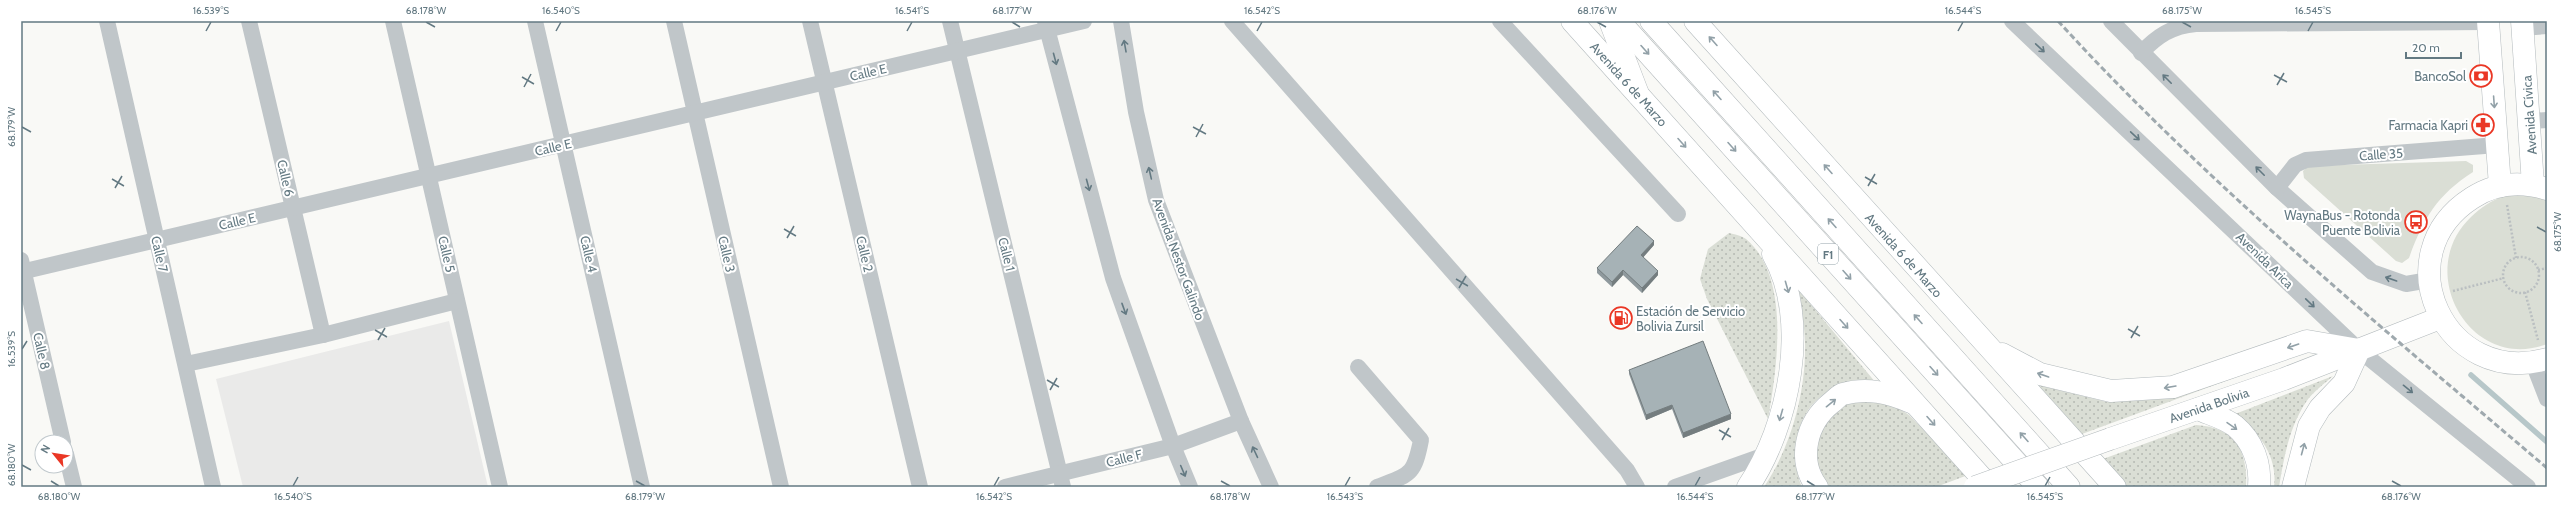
<svg xmlns="http://www.w3.org/2000/svg" width="2568" height="508" viewBox="0 0 2568 508" font-family="Cabin,sans-serif">
<style>
.built{fill:#eaeae9}
.grass{fill:url(#grass-dots)}
.green{fill:#daded5}
.lines{fill:none;stroke-linecap:round;stroke-linejoin:round}
.stream{stroke:#b7c7c9;stroke-width:5.5}
.primary-casing{stroke:#b3babd;stroke-width:23}
.highway-casing{stroke:#b3b9bc;stroke-width:23}
.path{stroke:#babfc1;stroke-width:2.5;stroke-dasharray:2 2;stroke-linecap:butt}
.street{stroke:#c0c6c9;stroke-width:16}
.primary{stroke:#fff;stroke-width:22}
.highway{stroke:#fff;stroke-width:22}
.rail{stroke:#9fa9ae;stroke-width:3;stroke-dasharray:6 3;stroke-linecap:butt}
.primary-bridge-casing{stroke:#b3babd;stroke-width:23;stroke-linecap:butt}
.primary-bridge{stroke:#fff;stroke-width:22}
.wall{fill:#8f999d}
.shaded-wall{fill:#747d7f}
.building{fill:#a6b2b6;stroke:#747d7f}
.oneway{stroke:#92a1a8}
.oneway2{stroke:#637982}
.ticks{fill:none;stroke:#637982;stroke-width:1.5}
.labels{text-anchor:middle;dominant-baseline:central;stroke-width:4;stroke-linejoin:round;paint-order:stroke}
.shield{fill:#fff;stroke:#92a1a8;stroke-width:1}
.shield-label{font-size:12px;font-weight:bold;fill:#637982}
.street-label{font-size:13px;fill:#637982;stroke:#fff}
.poi-label{font-size:13px;fill:#637982;stroke:#fff;text-anchor:end}
.neatline{fill:none;stroke:#637982;stroke-width:1.5}
.ticks-label{font-size:10px;text-anchor:middle;fill:#637982}
</style>
<defs>
<pattern id="grass-dots" width="8" height="8" patternUnits="userSpaceOnUse"><rect width="8" height="8" fill="#daded5"/><path d="M2 2h.1M6 6h.1" fill="none" stroke="#b4b9b2" stroke-width="1.8" stroke-linecap="round"/></pattern>
</defs>
<rect width="100%" height="100%" fill="#f9f9f6"/>
<polygon class="built" points="449,321 488,487 243,487 216,379"/>
<g class="grass">
<path d="M1729,233c5,1 13,3 17,6 45,38 31,129 22,180l-61,-120 -7,-20 8,-30z"/>
<path d="M1798,289l78,94c-16,1 -34,1 -48,9 -32,17 -40,64 -26,95h-38c27,-40 42,-95 41,-143 0,-18 -5,-37 -7,-55z"/>
<polygon points="2277,362 2082,434 2038,385 2107,402 2164,398"/>
<path d="M2333,376c-9,8 -20,16 -27,26 -17,26 -22,55 -27,85h-5c4,-31 -15,-55 -39,-73z"/>
<path d="M1871,400l26,7 12,8 59,60 -32,12h-109c-15,-26 -17,-62 13,-80 9,-5 21,-6 31,-7z"/>
<path d="M2196,425c39,2 52,26 50,62h-119l-24,-28z"/>
</g>
<g class="green">
<path d="M2466,161l7,4v7c-36,23 -50,47 -64,86l-7,5 -6,-2 -92,-83 -1,-7 5,-5z"/>
<path d="M2528,194l19,4v146c-76,29 -134,-72 -76,-127 9,-9 21,-17 33,-21 8,-2 17,-1 24,-2z"/>
</g>
<g class="lines">
<polyline class="stream" points="2471,375 2547,442"/>
<g class="primary-casing">
<g id="primary">
<polyline points="1572,21 1990,487"/>
<polyline points="1695,21 2115,487"/>
<polyline points="2488,21 2500,186"/>
<polyline points="2522,21 2533,185"/>
<path d="M2547,189c-26,-8 -52,-6 -75,9 -89,57 -27,190 75,161"/>
<polyline points="2002,354 2040,374 2111,391 2173,387 2307,341 2359,350"/>
<path d="M2198,409c11,5 27,9 37,17 18,15 26,38 24,61"/>
<polyline points="2110,439 2284,379 2440,318"/>
<path d="M1748,487c41,-61 63,-166 25,-233"/>
<path d="M1817,487c-20,-27 -11,-64 14,-84 4,-3 8,-8 12,-9 24,-7 46,-1 68,8"/>
<polyline points="2293,487 2309,426 2320,408 2344,383 2359,350"/>
</g>
</g>
<g class="highway-casing">
<g id="highway">
<polyline points="1610,21 1638,94"/>
<polyline points="1619,21 2038,487"/>
<polyline points="1651,21 2069,487"/>
</g>
</g>
<g class="path">
<polyline points="2507,205 2516,258"/>
<circle cx="2521" cy="275" r="18"/>
<polyline points="2538,270 2547,268"/>
<polyline points="2453,291 2504,278"/>
<polyline points="2525,292 2538,340"/>
</g>
<g class="street">
<polyline points="107,21 213,487"/>
<polyline points="249,21 323,335"/>
<polyline points="393,21 500,487"/>
<polyline points="535,21 642,487"/>
<polyline points="674,21 781,487"/>
<polyline points="810,21 920,487"/>
<polyline points="950,21 1063,487"/>
<polyline points="1045,21 1113,278 1173,446 1190,487"/>
<polyline points="1121,21 1136,112 1156,200 1241,421 1271,487"/>
<polyline points="1232,21 1627,470 1637,487"/>
<polyline points="1500,21 1678,214"/>
<polyline points="2012,21 2359,350 2528,487"/>
<polyline points="2111,21 2277,188 2372,272 2406,284 2429,280"/>
<polyline points="2523,28 2547,26"/>
<path d="M2141,53c16,-17 31,-27 55,-29l292,-2"/>
<polyline points="2529,121 2547,120"/>
<polyline points="2277,188 2295,165 2306,160 2497,145"/>
<polyline points="21,260 63,442"/>
<polyline points="21,272 1084,21"/>
<polyline points="2533,363 2547,399"/>
<polyline points="186,364 323,335 457,301"/>
<path d="M1358,367l63,73c-7,36 -11,34 -44,47"/>
<polyline points="66,454 74,487"/>
<polyline points="1005,487 1173,446 1241,421"/>
<polyline points="1675,487 1765,455"/>
</g>
<use href="#primary" class="primary"/>
<use href="#highway" class="highway"/>
<path class="rail" d="M2058,21c149,163 321,304 489,447"/>
<g class="primary-bridge-casing">
<polyline id="primary-bridge" points="1975,487 2110,439"/>
</g>
<use href="#primary-bridge" class="primary-bridge"/>
</g>
<g class="wall">
<polygon points="1654,245 1643,257 1658,275 1642,293 1623,275 1612,287 1597,273 1597,268"/>
<polygon points="1629,370 1731,419 1683,438 1672,409 1646,420 1629,374"/>
</g>
<g class="shaded-wall">
<polygon points="1654,241 1654,245 1641,260 1641,255"/>
<polygon points="1623,270 1623,275 1612,287 1612,282"/>
<polygon points="1658,271 1658,275 1642,293 1642,288"/>
<polygon points="1672,405 1672,409 1646,420 1646,415"/>
<polygon points="1731,414 1731,419 1683,438 1683,433"/>
</g>
<g class="building">
<polygon points="1637,226 1654,241 1641,255 1658,271 1642,288 1623,270 1612,282 1597,268"/>
<polygon points="1703,341 1731,414 1683,433 1672,405 1646,415 1629,370"/>
</g>
<defs><path id="oneway-shaft" d="M-6 0H5M1.5-3L5.5 0L1.5 3" fill="none" stroke-width="1.6" stroke-linecap="round" stroke-linejoin="round"/></defs>
<g class="oneway">
<use href="#oneway-shaft" transform="translate(1713 41) rotate(-132)"/>
<use href="#oneway-shaft" transform="translate(1645 50) rotate(48)"/>
<use href="#oneway-shaft" transform="translate(1717 95) rotate(-132)"/>
<use href="#oneway-shaft" transform="translate(2494 102) rotate(86)"/>
<use href="#oneway-shaft" transform="translate(1682 143) rotate(48)"/>
<use href="#oneway-shaft" transform="translate(1732 147) rotate(48)"/>
<use href="#oneway-shaft" transform="translate(1828 169) rotate(-132)"/>
<use href="#oneway-shaft" transform="translate(1832 223) rotate(-132)"/>
<use href="#oneway-shaft" transform="translate(1847 275) rotate(48)"/>
<use href="#oneway-shaft" transform="translate(1787 287) rotate(74)"/>
<use href="#oneway-shaft" transform="translate(1918 319) rotate(-132)"/>
<use href="#oneway-shaft" transform="translate(1844 324) rotate(48)"/>
<use href="#oneway-shaft" transform="translate(2293 346) rotate(161)"/>
<use href="#oneway-shaft" transform="translate(1934 371) rotate(48)"/>
<use href="#oneway-shaft" transform="translate(2043 375) rotate(-161)"/>
<use href="#oneway-shaft" transform="translate(2170 387) rotate(170)"/>
<use href="#oneway-shaft" transform="translate(1831 403) rotate(-39)"/>
<use href="#oneway-shaft" transform="translate(1781 415) rotate(106)"/>
<use href="#oneway-shaft" transform="translate(1931 421) rotate(48)"/>
<use href="#oneway-shaft" transform="translate(2232 426) rotate(35)"/>
<use href="#oneway-shaft" transform="translate(2024 437) rotate(-132)"/>
<use href="#oneway-shaft" transform="translate(2303 449) rotate(-75)"/>
</g>
<g class="oneway2">
<use href="#oneway-shaft" transform="translate(1125 46) rotate(-100)"/>
<use href="#oneway-shaft" transform="translate(2040 48) rotate(43)"/>
<use href="#oneway-shaft" transform="translate(1055 59) rotate(75)"/>
<use href="#oneway-shaft" transform="translate(2167 79) rotate(-135)"/>
<use href="#oneway-shaft" transform="translate(2135 136) rotate(43)"/>
<use href="#oneway-shaft" transform="translate(2260 171) rotate(-135)"/>
<use href="#oneway-shaft" transform="translate(1150 173) rotate(-103)"/>
<use href="#oneway-shaft" transform="translate(1088 185) rotate(75)"/>
<use href="#oneway-shaft" transform="translate(2391 279) rotate(-161)"/>
<use href="#oneway-shaft" transform="translate(2310 303) rotate(44)"/>
<use href="#oneway-shaft" transform="translate(1124 309) rotate(70)"/>
<use href="#oneway-shaft" transform="translate(2408 389) rotate(39)"/>
<use href="#oneway-shaft" transform="translate(1255 452) rotate(-115)"/>
<use href="#oneway-shaft" transform="translate(1183 471) rotate(67)"/>
</g>
<path class="ticks" d="M426,22l9,5M1012,22l8,5M1597,22l9,5M2182,22l9,5M206,31l5,-9M556,31l5,-9M907,31l5,-9M1257,31l5,-9M1958,31l5,-9M2308,31l5,-9M2274,75l13,7M522,77l12,7M2277,85l7,-12M524,87l7,-13M22,127l9,5M1193,127l13,7M1196,137l7,-13M1865,177l12,7M112,179l12,7M1868,186l7,-12M115,188l7,-12M2537,227l9,5M784,229l12,7M787,238l7,-12M1456,279l12,7M1459,288l7,-12M2128,329l12,7M375,330l12,7M2131,338l7,-12M378,340l7,-12M22,349l5,-8M1047,380l12,7M1050,390l7,-12M1719,430l12,7M1722,440l7,-12M22,465l9,5M51,481l8,5M636,481l9,5M1221,481l9,5M1807,481l8,5M2392,481l9,5M293,486l5,-9M994,486l5,-9M1345,486l5,-9M1695,486l5,-9M2045,486l5,-9"/>
<defs>
<g id="bank-ring" transform="scale(1.15)"><circle r="9.5" fill="#fff" stroke="#ea3725" stroke-width="1.5"/><path d="M-6-4H6V4H-6ZM0-2.3a2.3 2.3 0 1 0 0 4.6a2.3 2.3 0 1 0 0-4.6Z" fill="#ea3725"/></g>
<g id="pharmacy-ring" transform="scale(1.15)"><circle r="9.5" fill="#fff" stroke="#ea3725" stroke-width="1.5"/><path d="M-2-6h4v4h4v4h-4v4h-4v-4h-4v-4h4Z" fill="#ea3725"/></g>
<g id="bus-ring" transform="scale(1.15)"><circle r="9.5" fill="#fff" stroke="#ea3725" stroke-width="1.5"/><path d="M-5-6H5V4H4V6H2V4H-2V6H-4V4H-5ZM-3.5-4V0h7V-4ZM-3.5 1.2v1.5H-2V1.2ZM2 1.2v1.5H3.5V1.2Z" fill="#ea3725"/></g>
<g id="fuel-ring" transform="scale(1.15)"><circle r="9.5" fill="#fff" stroke="#ea3725" stroke-width="1.5"/><path d="M-5.5-6h7V0h2V4h1.3V-2.5L3-4.5l.8-.8L6-3V5H2.5V1h-1V6h-7ZM-4.2-4.7v3.2H.2V-4.7Z" fill="#ea3725"/></g>
</defs>
<g fill-rule="evenodd">
<use href="#bank-ring" x="2481" y="76"/>
<use href="#pharmacy-ring" x="2483" y="125"/>
<use href="#bus-ring" x="2416" y="222"/>
<use href="#fuel-ring" x="1621" y="318"/>
</g>
<g class="labels">
<rect class="shield" x="1818" y="244" width="20" height="20" rx="3"/>
<g class="shield-label">
<text x="1828" y="254">F1</text>
</g>
<g class="street-label">
<text transform="translate(868 72) rotate(-13)">Calle E</text>
<text transform="translate(1629 84) rotate(48)">Avenida 6 de Marzo</text>
<text transform="translate(2529 115) rotate(-94)">Avenida Cívica</text>
<text transform="translate(553 147) rotate(-13)">Calle E</text>
<text transform="translate(2381 154) rotate(-4)">Calle 35</text>
<text transform="translate(286 178) rotate(77)">Calle 6</text>
<text transform="translate(237 221) rotate(-13)">Calle E</text>
<text transform="translate(160 254) rotate(77)">Calle 7</text>
<text transform="translate(447 254) rotate(77)">Calle 5</text>
<text transform="translate(589 254) rotate(77)">Calle 4</text>
<text transform="translate(727 254) rotate(77)">Calle 3</text>
<text transform="translate(865 254) rotate(77)">Calle 2</text>
<text transform="translate(1007 254) rotate(76)">Calle 1</text>
<text transform="translate(1904 255) rotate(48)">Avenida 6 de Marzo</text>
<text transform="translate(1179 259) rotate(70)">Avenida Nestor Galindo</text>
<text transform="translate(2265 260) rotate(44)">Avenida Arica</text>
<text transform="translate(42 351) rotate(77)">Calle 8</text>
<text transform="translate(2209 405) rotate(-19)">Avenida Bolivia</text>
<text transform="translate(1124 458) rotate(-14)">Calle F</text>
</g>
<g class="poi-label">
<text x="2466" y="76">BancoSol</text>
<text x="2468" y="125">Farmacia Kapri</text>
<text x="2400" y="215">WaynaBus - Rotonda<tspan x="2400" dy="15">Puente Bolivia</tspan></text>
<text x="1636" y="311" text-anchor="start">Estación de Servicio<tspan x="1636" dy="15">Bolivia Zursil</tspan></text>
</g>
</g>
<rect width="2568" height="508" fill="none" stroke="#ffffff" stroke-width="44"/>
<g transform="translate(54 454) rotate(300)"><circle r="19" fill="#ffffff" stroke="#c1c9cd"/>
<path d="M0-3L7 15L0 10L-7 15Z" fill="#ea3725"/>
<text y="-6" font-size="11" font-weight="bold" text-anchor="middle" fill="#637982">N</text>
</g>
<path d="M2406 52v6h55v-6" fill="none" stroke="#637982" stroke-width="2"/>
<text x="2412" y="52" font-size="12" fill="#637982" stroke="#ffffff" stroke-width="3" paint-order="stroke">20 m</text>
<rect x="22" y="22" width="2524" height="464" class="neatline"/>
<g class="ticks-label">
<text x="211" y="14">16.539°S</text>
<text x="426" y="14">68.178°W</text>
<text x="561" y="14">16.540°S</text>
<text x="912" y="14">16.541°S</text>
<text x="1012" y="14">68.177°W</text>
<text x="1262" y="14">16.542°S</text>
<text x="1597" y="14">68.176°W</text>
<text x="1963" y="14">16.544°S</text>
<text x="2182" y="14">68.175°W</text>
<text x="2313" y="14">16.545°S</text>
<text transform="translate(11 127) rotate(-90)" y="4">68.179°W</text>
<text transform="translate(2557 232) rotate(-90)" y="4">68.175°W</text>
<text transform="translate(11 349) rotate(-90)" y="4">16.539°S</text>
<text transform="translate(11 465) rotate(-90)" y="4">68.180°W</text>
<text x="59" y="500">68.180°W</text>
<text x="293" y="500">16.540°S</text>
<text x="645" y="500">68.179°W</text>
<text x="994" y="500">16.542°S</text>
<text x="1230" y="500">68.178°W</text>
<text x="1345" y="500">16.543°S</text>
<text x="1695" y="500">16.544°S</text>
<text x="1815" y="500">68.177°W</text>
<text x="2045" y="500">16.545°S</text>
<text x="2401" y="500">68.176°W</text>
</g>
</svg>
